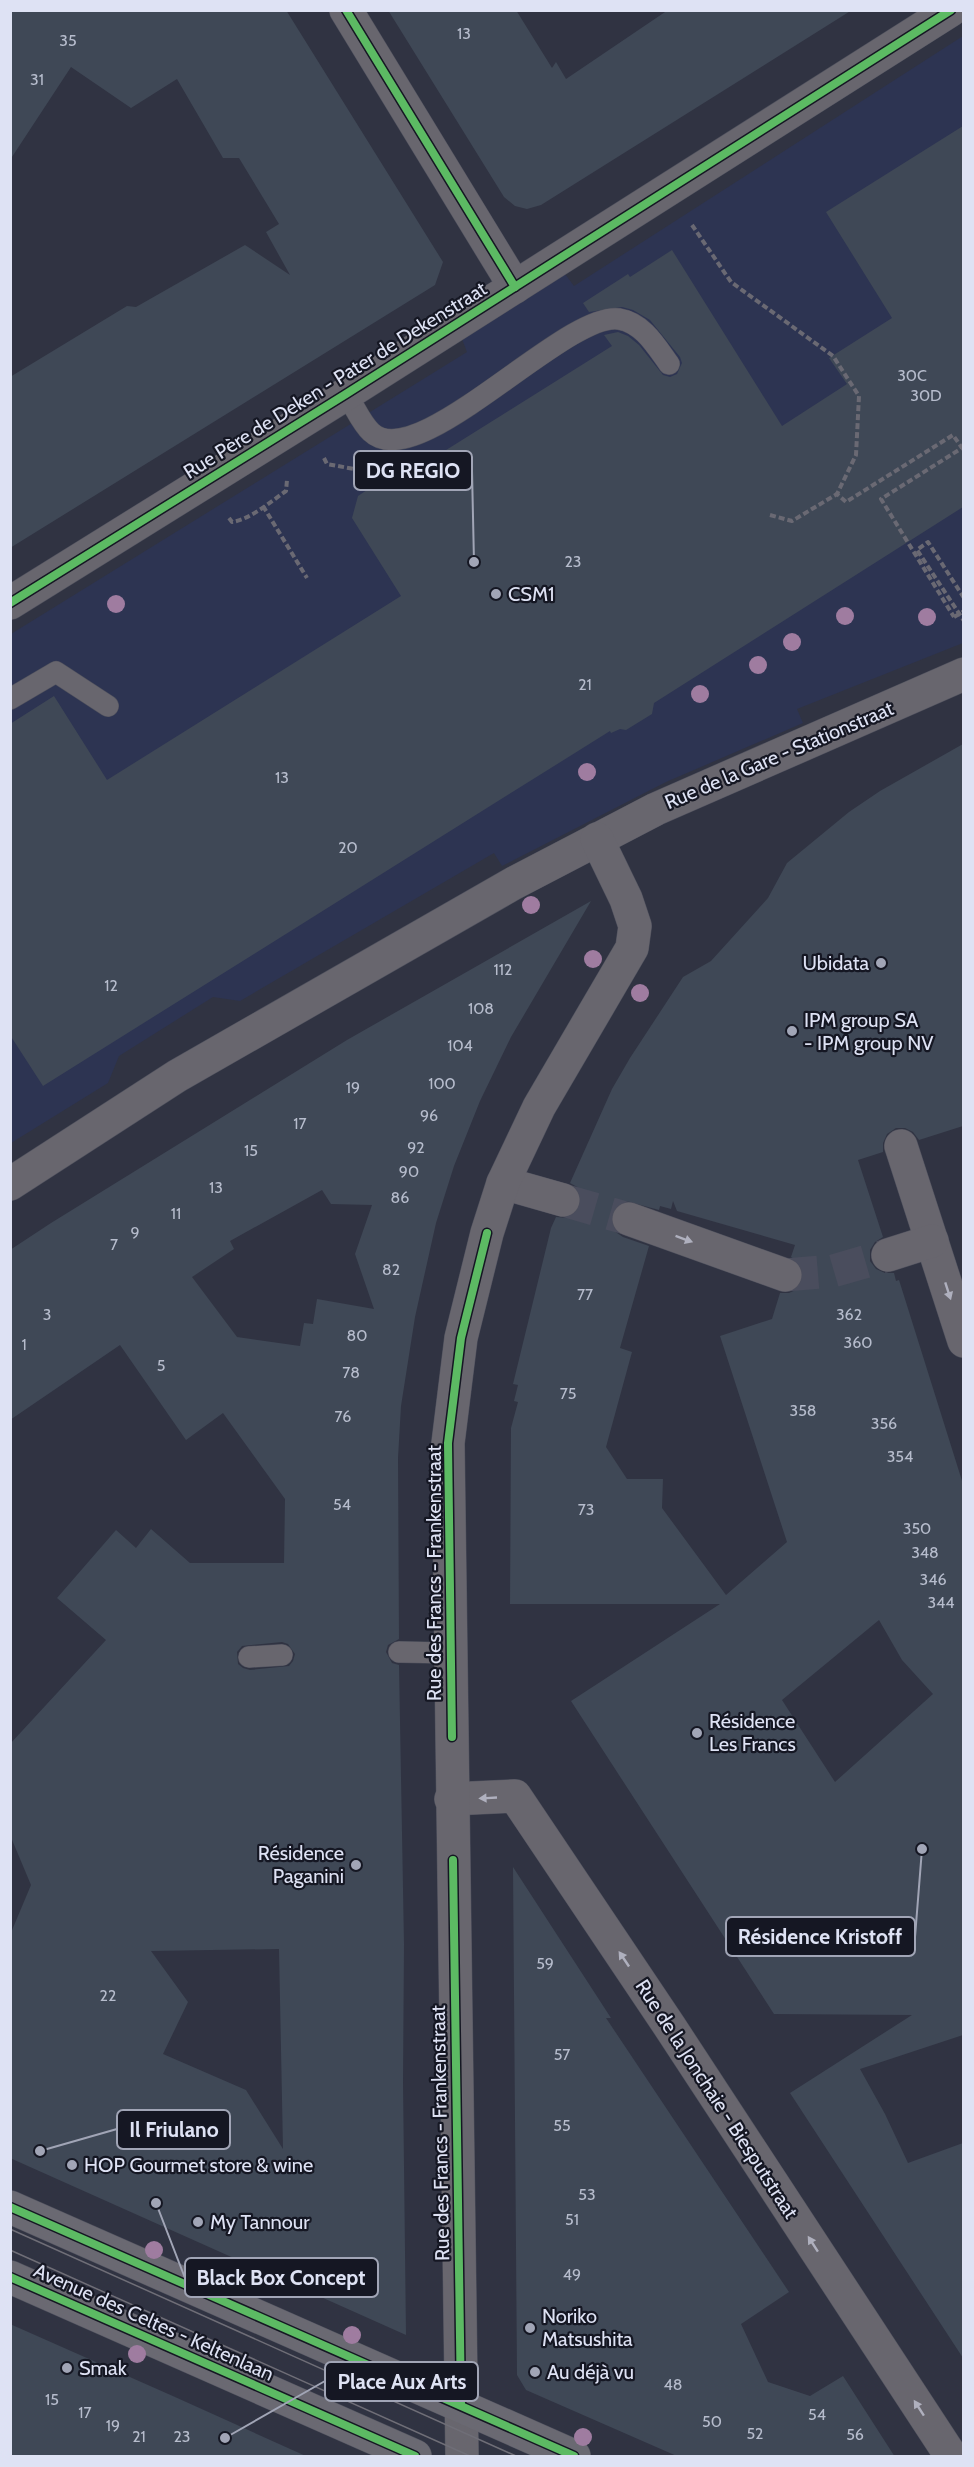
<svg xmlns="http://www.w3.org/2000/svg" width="974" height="2467" viewBox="0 0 974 2467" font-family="Cabin,sans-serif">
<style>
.built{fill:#2d3452}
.building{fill:#3f4856;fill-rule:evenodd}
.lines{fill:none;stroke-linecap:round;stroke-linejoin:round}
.street-tunnel{stroke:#4a4d5d;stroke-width:33;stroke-dasharray:33 16;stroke-linecap:butt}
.lane-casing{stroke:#4e505d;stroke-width:22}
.street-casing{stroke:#4e505d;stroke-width:34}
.secondary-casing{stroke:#4e505d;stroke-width:34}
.path{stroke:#6a6973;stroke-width:4;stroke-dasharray:6 3;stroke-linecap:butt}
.lane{stroke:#68666e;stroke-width:21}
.street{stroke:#68666e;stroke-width:33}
.secondary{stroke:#6a6972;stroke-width:33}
.tram{stroke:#6f6e77;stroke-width:1.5}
.path-bridge{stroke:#6a6973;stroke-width:4;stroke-dasharray:6 3;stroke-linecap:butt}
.cycleway-casing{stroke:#151723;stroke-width:11}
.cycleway{stroke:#5cba63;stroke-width:8}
.tree{fill:#9f7ca0}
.oneway{fill:#afb0be}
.poi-dot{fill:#a1a5b6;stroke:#151723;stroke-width:2}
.labels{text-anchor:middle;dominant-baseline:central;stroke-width:4.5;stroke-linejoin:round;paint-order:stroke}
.number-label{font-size:16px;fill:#b6bccc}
.street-label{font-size:20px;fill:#dee2f4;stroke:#151723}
.poi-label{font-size:20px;fill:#dee2f4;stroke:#151723;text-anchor:start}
.leader{fill:none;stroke:#a1a5b6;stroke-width:2}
.callout-dot{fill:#a1a5b6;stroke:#151723;stroke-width:2}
.callout{fill:#151723;stroke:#a1a5b6;stroke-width:2}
.callout-label{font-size:21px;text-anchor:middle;font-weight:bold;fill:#dee2f4}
</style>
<rect width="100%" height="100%" fill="#303342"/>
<polygon class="built" points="963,36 963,643 797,709 803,723 666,782 502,866 494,853 240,1001 213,997 119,1056 108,1083 11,1143 11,634 467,352 462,339 565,274 574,286"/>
<g class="building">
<polygon points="10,10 286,10 443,262 435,285 10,548 10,377 127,306 136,307 245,245 290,275 266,232 279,224 239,158 223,158 177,79 131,108 71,67 10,160"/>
<polygon points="388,10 516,10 552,68 556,62 566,79 668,10 852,10 541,205 527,209 515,206 504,197"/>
<polygon points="963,126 963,507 654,703 652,714 626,730 620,729 611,733 610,731 43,1086 10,1035 10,724 54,696 107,780 401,596 352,518 358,496 376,484 387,487 612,346 604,335 618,332 628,336 639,345 663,375 670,377 677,374 682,363 680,357 650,320 633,310 622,307 589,312 583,303 628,274 630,277 672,250 782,426 847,384 829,358 892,318 826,212"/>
<path d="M963,744v382l-44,14 -6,-8 -8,-4h-9l-9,6 -4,9v9l-25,8 25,77 -8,5 -5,8v11l6,8 9,4h9l2,8 3,-1 64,204v551l-103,34 25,45 23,49 55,-20v215l-173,-265 122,-78 -138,-1 -203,-313 149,-97h-210l1,-176 7,-26 -4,-1 4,-16 -5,-1 38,-156 5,-11 12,1 8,-5 5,-7v-11l-4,-8 -7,-4 42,-94 18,-31 53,-81 28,-16 57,-63 19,-35 62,-51 31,-21zM626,1201l33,9 1,-4 11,3 2,-8 4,10 118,34 -4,12 8,5 4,9v10l-5,8 -9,4h-9l-8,26 -52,17 67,206 -61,53 -64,-87 1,-29h-36l-21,-32 26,-95 -12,-4 29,-102 -26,-9 -9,-6 -3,-9 1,-10 5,-8zM879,1620l23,40 31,34 -98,88 -53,-82z"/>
<path d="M591,901l-80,136 -31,64 -26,65 -18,57 -21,94 -14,89 -3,52 1,181 -11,6 -2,7 6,11 7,2 5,279 -1,138 3,253 -396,-177v-223l21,-50 -21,-50v-91l96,-104 -49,-42 59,-68 20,18 15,-19 39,34h94l1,-64 -62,-86 -37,27 -66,-95 -110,75v-170l41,-27 296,-183zM322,1190l9,14 41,1 -17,49 19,55 -57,-10 -4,25 -9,-1 -4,23 -63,-9 -45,-60 42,-28 -4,-8zM282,1642l6,2 7,10 -2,7 -4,5 -39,4 -7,-2 -5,-4 -1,-12 5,-6zM279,1949l4,200 -37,-59 -83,-36 25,-52 -37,-51z"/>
<polygon points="513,1867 611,2018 606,2018 789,2292 741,2324 768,2382 810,2396 843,2376 895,2457 679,2457 526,2390 517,2375"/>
<polygon points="10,2324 175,2397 308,2457 10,2457"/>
</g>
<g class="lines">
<g class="street-tunnel">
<polyline points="563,1200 629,1219"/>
<polyline points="785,1275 833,1271 888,1255"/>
</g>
<g class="lane-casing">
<g id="lane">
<path d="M346,394c8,11 15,29 25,38 46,45 194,-121 248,-113 24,4 37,27 50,45"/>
<polyline points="10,699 56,672 108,706"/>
<polyline points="399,1652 450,1653"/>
<polyline points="249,1657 282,1655"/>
</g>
</g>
<g class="street-casing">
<g id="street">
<polyline points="346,10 515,287"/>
<polyline points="10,603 346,394 951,10"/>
<polyline points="901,1146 964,1341"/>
<polyline points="503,1183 563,1200"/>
<polyline points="10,1184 177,1076 514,883 656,809 964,674"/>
<polyline points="629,1219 785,1275"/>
<polyline points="888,1255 932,1241"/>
<polyline points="451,1799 515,1796 670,2027 951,2456"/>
<polyline points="462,2456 448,1443 461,1338 487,1233 503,1183 539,1107 632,948 635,926 626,899 597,839"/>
</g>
</g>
<g class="secondary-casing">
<g id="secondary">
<polyline points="10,2207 574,2456"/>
<polyline points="10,2277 415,2456"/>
</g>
</g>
<g class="path">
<polyline points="692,225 731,282 833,356 859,396 856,455 837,494 846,502 953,435 962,448 881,499 954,617"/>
<polyline points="324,458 327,464 354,469 367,490"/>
<polyline points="263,506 307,578"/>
<polyline points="770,515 792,521 837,494"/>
<path d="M229,518l3,4c19,-3 38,-20 54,-31l1,-11"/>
<polyline points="964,598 928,542 917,550 964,621"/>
</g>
<use href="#lane" class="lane"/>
<use href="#street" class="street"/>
<use href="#secondary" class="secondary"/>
<g class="tram">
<polyline points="10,2229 516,2456"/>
<polyline points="10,2250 470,2456"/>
</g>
<polyline class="path-bridge" points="954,617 964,611"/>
<g class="cycleway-casing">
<g id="cycleway">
<polyline points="346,10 515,287"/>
<polyline points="10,603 346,394 951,10"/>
<polyline points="452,1737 448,1443 461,1338 487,1233"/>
<polyline points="453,1860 461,2405"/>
<polyline points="10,2207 574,2456"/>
<polyline points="10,2277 415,2456"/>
</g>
</g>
<use href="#cycleway" class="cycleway"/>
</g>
<g class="tree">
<circle cx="116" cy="604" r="9"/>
<circle cx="845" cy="616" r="9"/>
<circle cx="927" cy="617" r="9"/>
<circle cx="792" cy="642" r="9"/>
<circle cx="758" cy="665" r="9"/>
<circle cx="700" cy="694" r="9"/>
<circle cx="587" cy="772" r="9"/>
<circle cx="531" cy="905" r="9"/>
<circle cx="593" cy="959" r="9"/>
<circle cx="640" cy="993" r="9"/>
<circle cx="154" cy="2250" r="9"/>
<circle cx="352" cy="2335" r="9"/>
<circle cx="137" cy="2354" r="9"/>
<circle cx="583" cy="2437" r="9"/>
</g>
<defs><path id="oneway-solid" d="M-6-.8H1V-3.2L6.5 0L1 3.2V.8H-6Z" transform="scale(1.5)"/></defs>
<g class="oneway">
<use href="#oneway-solid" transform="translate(684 1239) rotate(20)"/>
<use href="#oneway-solid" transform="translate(948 1291) rotate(72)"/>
<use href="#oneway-solid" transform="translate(488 1798) rotate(177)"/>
<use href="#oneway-solid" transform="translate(624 1959) rotate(-124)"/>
<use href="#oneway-solid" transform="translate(813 2244) rotate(-123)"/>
<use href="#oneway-solid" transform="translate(919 2408) rotate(-123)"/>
</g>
<g class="poi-dot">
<circle cx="496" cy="594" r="6"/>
<circle cx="881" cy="963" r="6"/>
<circle cx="792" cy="1031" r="6"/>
<circle cx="697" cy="1733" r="6"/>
<circle cx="356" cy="1865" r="6"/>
<circle cx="72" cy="2165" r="6"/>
<circle cx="198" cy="2222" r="6"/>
<circle cx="530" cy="2328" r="6"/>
<circle cx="67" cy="2368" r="6"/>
<circle cx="535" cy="2372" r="6"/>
</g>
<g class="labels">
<g class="number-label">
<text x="464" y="33">13</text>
<text x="68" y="40">35</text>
<text x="37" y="79">31</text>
<text x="912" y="375">30C</text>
<text x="926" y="395">30D</text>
<text x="573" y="561">23</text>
<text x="585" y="684">21</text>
<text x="282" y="777">13</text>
<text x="348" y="847">20</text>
<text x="503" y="969">112</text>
<text x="111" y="985">12</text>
<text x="481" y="1008">108</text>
<text x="460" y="1045">104</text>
<text x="442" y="1083">100</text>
<text x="353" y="1087">19</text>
<text x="429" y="1115">96</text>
<text x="300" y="1123">17</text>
<text x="416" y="1147">92</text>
<text x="251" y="1150">15</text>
<text x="409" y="1171">90</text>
<text x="216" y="1187">13</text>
<text x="400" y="1197">86</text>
<text x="176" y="1213">11</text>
<text x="135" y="1232">9</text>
<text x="114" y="1244">7</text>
<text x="391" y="1269">82</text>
<text x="585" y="1294">77</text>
<text x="47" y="1314">3</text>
<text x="849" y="1314">362</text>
<text x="357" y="1335">80</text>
<text x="858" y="1342">360</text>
<text x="24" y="1344">1</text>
<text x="161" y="1365">5</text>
<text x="351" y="1372">78</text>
<text x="568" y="1393">75</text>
<text x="803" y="1410">358</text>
<text x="343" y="1416">76</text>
<text x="884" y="1423">356</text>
<text x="900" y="1456">354</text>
<text x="342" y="1504">54</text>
<text x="586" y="1509">73</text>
<text x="917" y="1528">350</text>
<text x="925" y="1552">348</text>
<text x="933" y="1579">346</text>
<text x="941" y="1602">344</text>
<text x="545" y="1963">59</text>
<text x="108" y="1995">22</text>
<text x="562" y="2054">57</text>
<text x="562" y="2125">55</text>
<text x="587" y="2194">53</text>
<text x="572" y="2219">51</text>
<text x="572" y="2274">49</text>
<text x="673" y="2384">48</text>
<text x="52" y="2399">15</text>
<text x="85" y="2412">17</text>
<text x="817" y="2414">54</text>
<text x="712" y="2421">50</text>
<text x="113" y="2425">19</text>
<text x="755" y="2433">52</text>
<text x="855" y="2434">56</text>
<text x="139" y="2436">21</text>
<text x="182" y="2436">23</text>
</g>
<g class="street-label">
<text transform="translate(335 380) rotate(-32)">Rue Père de Deken - Pater de Dekenstraat</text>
<text transform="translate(779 755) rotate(-23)">Rue de la Gare - Stationstraat</text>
<text transform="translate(434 1573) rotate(-90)">Rue des Francs - Frankenstraat</text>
<text transform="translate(717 2099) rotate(57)">Rue de la Jonchaie - Biesputstraat</text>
<text transform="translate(440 2133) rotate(-91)">Rue des Francs - Frankenstraat</text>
<text transform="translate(154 2322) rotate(24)">Avenue des Celtes - Keltenlaan</text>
</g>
<g class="poi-label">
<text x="508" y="594">CSM1</text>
<text x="869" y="963" text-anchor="end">Ubidata</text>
<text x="804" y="1020">IPM group SA<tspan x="804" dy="23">- IPM group NV</tspan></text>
<text x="709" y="1721">Résidence<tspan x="709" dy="23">Les Francs</tspan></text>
<text x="344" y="1853" text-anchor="end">Résidence<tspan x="344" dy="23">Paganini</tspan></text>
<text x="84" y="2165">HOP Gourmet store &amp; wine</text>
<text x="210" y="2222">My Tannour</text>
<text x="542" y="2316">Noriko<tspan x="542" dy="23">Matsushita</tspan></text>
<text x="79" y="2368">Smak</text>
<text x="547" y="2372">Au déjà vu</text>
</g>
</g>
<path class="leader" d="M474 562L472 471M922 1849L915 1937M40 2151L117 2129M156 2203L185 2278M225 2438L325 2381"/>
<g class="callout-dot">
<circle cx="474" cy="562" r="6"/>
<circle cx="922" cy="1849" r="6"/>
<circle cx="40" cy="2151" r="6"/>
<circle cx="156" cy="2203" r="6"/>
<circle cx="225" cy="2438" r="6"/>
</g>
<g class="callout">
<rect x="354" y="451" width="118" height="39" rx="6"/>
<rect x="726" y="1917" width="189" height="39" rx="6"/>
<rect x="117" y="2110" width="113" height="39" rx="6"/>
<rect x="185" y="2258" width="193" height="39" rx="6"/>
<rect x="325" y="2362" width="153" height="39" rx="6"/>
</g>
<g class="callout-label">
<text x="413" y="478">DG REGIO</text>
<text x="820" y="1944">Résidence Kristoff</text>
<text x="174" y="2137">Il Friulano</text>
<text x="281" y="2285">Black Box Concept</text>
<text x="402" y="2389">Place Aux Arts</text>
</g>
<rect width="974" height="2467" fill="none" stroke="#dee2f4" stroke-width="24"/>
</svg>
